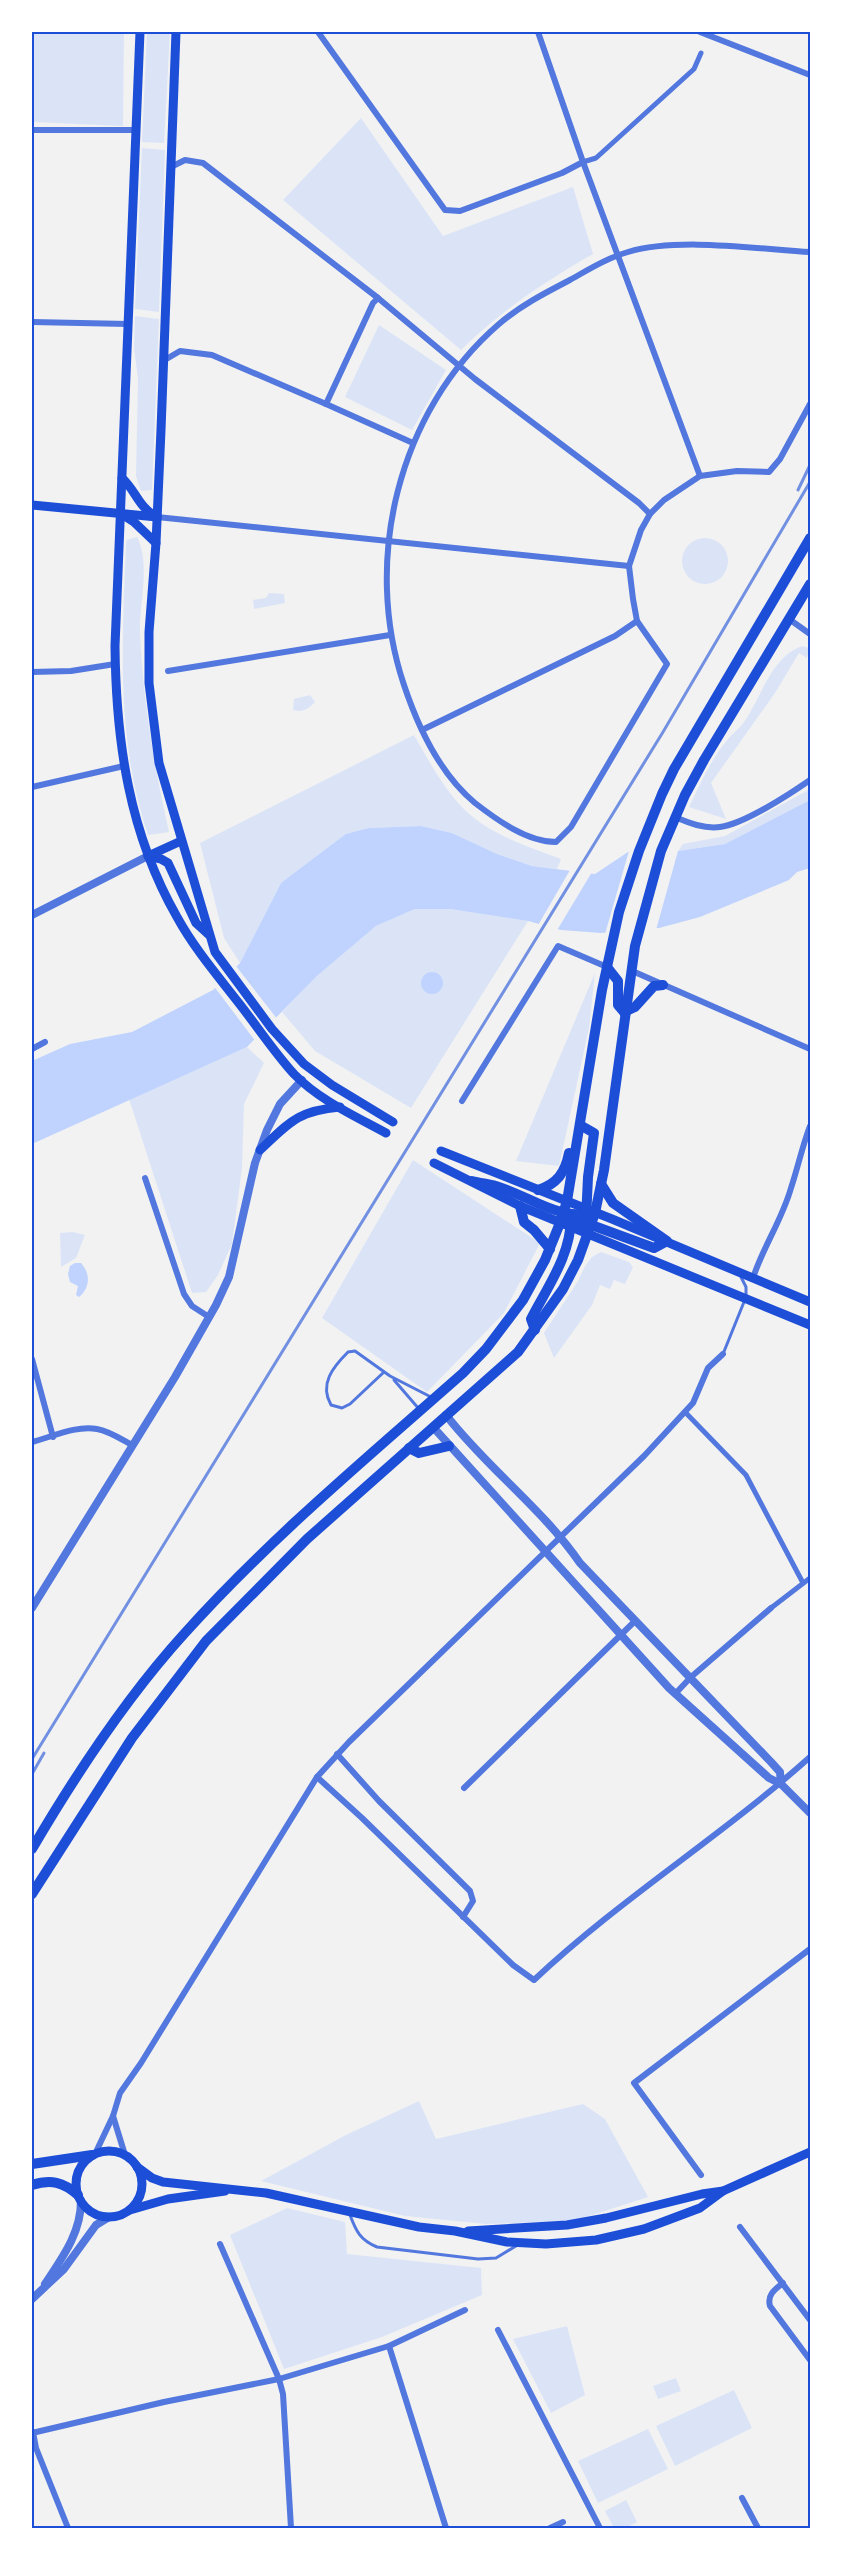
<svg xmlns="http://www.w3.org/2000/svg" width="842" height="2560" viewBox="0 0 842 2560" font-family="'Golos Text',sans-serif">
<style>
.green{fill:#dbe4f7}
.water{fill:#bfd3fe}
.pier{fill:#f2f2f2}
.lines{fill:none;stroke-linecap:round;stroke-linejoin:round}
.service{stroke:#5277de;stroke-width:3}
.pedestrian{stroke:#5277de;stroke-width:5}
.minor{stroke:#5277de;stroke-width:6}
.tertiary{stroke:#5277de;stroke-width:8}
.secondary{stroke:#1d4ed8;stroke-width:9}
.primary{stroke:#1d4ed8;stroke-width:10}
.rail{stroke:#7290e2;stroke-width:3}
.neatline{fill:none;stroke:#1d4ed8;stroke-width:2}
</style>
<rect width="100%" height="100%" fill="#f2f2f2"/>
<g class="green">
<polygon points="32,32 124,32 123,126 32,122"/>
<polygon points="147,32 170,32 164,143 142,142"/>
<path d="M361,118l82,118 130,-49 20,67c-47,27 -93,57 -132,96l-178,-150z"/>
<polygon points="142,148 165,150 159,312 135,309"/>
<polygon points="135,316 159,319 152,490 141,491 136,476 138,379 134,348"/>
<polygon points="379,325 446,370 412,430 345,397"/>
<path d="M137,537c14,28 2,66 3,95 3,68 14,134 29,200l-21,3c-32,-94 -26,-193 -22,-291l1,-4z"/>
<circle cx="705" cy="561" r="23"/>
<polygon points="269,593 284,594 285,603 254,609 253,600 266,598"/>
<path d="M802,646l8,2 -3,10 -8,-5 -24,40 -64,90 15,36 -37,-12c11,-23 22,-48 39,-68 4,-5 9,-9 13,-13 20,-25 28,-68 61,-80z"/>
<path d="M310,695l5,7c-7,7 -12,11 -22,8l1,-11z"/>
<path d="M414,735c15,26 30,55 52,76 25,24 63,36 95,48l-4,10 -25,-3 -35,-12 -45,-21 -31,-7 -52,2 -88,55 -41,80 -16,-25 -24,-95z"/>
<polygon points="810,789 810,800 725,844 678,851 683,844 725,836"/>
<polygon points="415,909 450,909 528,921 411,1108 315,1051 282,1012 317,976 376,926"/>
<polygon points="595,973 589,1028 559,1166 516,1161"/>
<polygon points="247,1047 264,1063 244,1104 242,1168 232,1244 218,1275 206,1292 192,1293 129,1099"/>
<polygon points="413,1160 540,1243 504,1313 427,1392 322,1318"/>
<polygon points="73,1232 85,1235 76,1258 61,1267 60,1233"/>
<polygon points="601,1252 629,1262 633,1267 625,1284 614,1280 610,1289 600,1285 592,1305 554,1358 544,1333 578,1281 585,1266 592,1257"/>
<polygon points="419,2101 436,2139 583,2104 605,2119 648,2197 574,2221 486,2224 405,2216 261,2181 346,2135"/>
<polygon points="287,2208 345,2222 347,2254 481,2268 482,2295 382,2337 284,2369 230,2235"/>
<polygon points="567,2326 585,2395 551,2413 513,2339"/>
<polygon points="676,2378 681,2391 658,2399 653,2386"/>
<polygon points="734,2390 752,2428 675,2466 656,2426"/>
<polygon points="648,2429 668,2469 598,2503 578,2461"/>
<polygon points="626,2500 637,2522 626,2528 614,2528 605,2511"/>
</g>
<g class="water">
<polygon points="810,800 810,868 797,872 789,880 700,917 659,928 601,933 561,930 528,921 450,909 415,909 376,926 317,976 247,1047 32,1144 32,1061 70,1044 132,1032 213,990 240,963 281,883 346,834 369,828 421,826 452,833 497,854 532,866 595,874 628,852 678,851 725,844"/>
<circle cx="432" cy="983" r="11"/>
<path d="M75,1263h6c10,11 9,25 -2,34l-3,-2 2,-9 -8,-4 -2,-8 2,-8z"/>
</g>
<g class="pier">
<polygon points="629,851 678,851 656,930 605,934"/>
<polygon points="570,870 592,872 556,932 537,927"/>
<polygon points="236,966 278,1020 256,1042 213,985"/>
</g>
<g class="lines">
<g class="service">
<polyline points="723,1354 746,1297 746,1287 741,1277"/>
<path d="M384,1372l-34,32 -8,4 -11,-3c-12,-21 2,-38 17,-53l7,-1 35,25 41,21"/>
<polyline points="394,1380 419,1409"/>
<path d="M350,2215c6,16 10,25 27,32l101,12 18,-1 20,-12"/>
</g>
<g class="pedestrian">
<polyline points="583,162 596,158 694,69 701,53"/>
<polyline points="685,1412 746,1475 803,1583"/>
<polyline points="771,1608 810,1578"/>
</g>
<g class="minor">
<polyline points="318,32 445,210 460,211 562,173 583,162"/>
<polyline points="538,32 583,162 700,476"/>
<polyline points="700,32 810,75"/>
<polyline points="32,130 136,130"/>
<polyline points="171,167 185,160 203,163 378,298 475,379 639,503 650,514"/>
<path d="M810,252c-52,-3 -132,-15 -182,0 -21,6 -40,18 -60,29 -25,13 -48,25 -69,43 -101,87 -137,237 -95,361 14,42 36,89 71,118 22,17 52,39 81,39l15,-15 96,-163 -30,-43 -4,-22 -4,-33 12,-36 9,-16 14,-14 36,-24 37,-5 32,1 11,-13 30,-55"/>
<polyline points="32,322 128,324"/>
<polyline points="163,361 180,351 212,355 326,404 413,443"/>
<polyline points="326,404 373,303 378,298"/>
<polyline points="157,517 629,566"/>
<polyline points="789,619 810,634"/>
<polyline points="168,671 390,635"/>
<polyline points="32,672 71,671 115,664"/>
<polyline points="422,730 615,636 637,621"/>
<polyline points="32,787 124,766"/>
<path d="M675,817c14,6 29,12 45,10 24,-3 70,-33 90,-47"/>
<polyline points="630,970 810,1049"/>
<polyline points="32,1049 45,1042"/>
<polyline points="462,1101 558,946 607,967"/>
<polyline points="145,1178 184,1294 192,1306 209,1317"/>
<path d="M753,1278c10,-31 29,-58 38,-90 7,-21 11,-41 19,-62"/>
<polyline points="32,1359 53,1437"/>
<path d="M32,1442c20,-5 44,-17 65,-13 12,2 24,10 35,16"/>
<polyline points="675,1694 691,1677 771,1608"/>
<polyline points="337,1754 379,1801 470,1891 473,1901 463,1917"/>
<path d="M317,1777l45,41 151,147 21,15c86,-81 188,-144 276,-223"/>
<polyline points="464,1788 635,1621"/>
<polyline points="113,2116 125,2155"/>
<polyline points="95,2154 113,2116 120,2093 141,2063 317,1777 349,1742 644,1456 693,1403 708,1368 723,1354"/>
<polyline points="701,2175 634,2083 810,1949"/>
<polyline points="740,2227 810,2320"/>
<polyline points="220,2244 279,2379 283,2394 291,2528"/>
<path d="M783,2283c-9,7 -16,12 -13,23l40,54"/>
<polyline points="498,2330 600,2528"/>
<polyline points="389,2346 446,2528"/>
<polyline points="33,2432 36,2448 68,2528"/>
<polyline points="32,2433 164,2402 279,2379 389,2346 465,2310"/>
<polyline points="742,2498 758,2528"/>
<polyline points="550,2528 563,2522"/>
</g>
<g class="tertiary">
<polyline points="32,915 148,856"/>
<path d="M446,1415c41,53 96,93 134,148l191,199 9,10 1,12"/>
<polyline points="433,1427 669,1688 769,1778 781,1784 810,1813"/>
<polyline points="32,1608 175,1377 216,1305 229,1277 255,1163 267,1130 280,1104 302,1080"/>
<path d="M45,2284c17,-26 36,-51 36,-83"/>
<polyline points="32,2299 64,2269 96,2225 109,2217"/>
</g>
<g class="secondary">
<path d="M140,32l-25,614c1,96 14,187 62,271 17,31 40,58 61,85 19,24 36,50 56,72 25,26 61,42 92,59"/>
<polyline points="176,32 161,430 156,543 149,632 149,683 159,763 215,952 272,1029 304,1064 332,1085 393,1122"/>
<path d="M122,478c14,13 16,28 33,38"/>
<polyline points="32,505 157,517"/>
<polyline points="123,515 134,522 156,543"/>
<polyline points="148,856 161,859 168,863 196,923 208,934"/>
<polyline points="148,856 181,841"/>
<path d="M260,1150c30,-28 37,-39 80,-43"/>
<polyline points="441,1151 612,1219 810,1302"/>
<polyline points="434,1163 520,1206 810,1325"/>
<circle cx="109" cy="2184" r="33"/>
<polyline points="137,2167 152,2178 163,2182 266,2193 419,2227 455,2231 507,2242 546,2244 596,2240 644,2229 700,2208 723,2191"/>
<polyline points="130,2210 168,2199 225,2191"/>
<polyline points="468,2231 567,2225 606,2218 702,2194 723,2191 810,2152"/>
</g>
<g class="primary">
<polyline points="607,967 618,981 618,1005 624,1012"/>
<polyline points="624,1012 635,1007 654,986 663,985"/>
<polyline points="580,1125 594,1133 588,1177 586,1219"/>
<path d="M472,1181c8,2 16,3 24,5 34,10 62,35 99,27"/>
<path d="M538,1190c19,-6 27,-17 31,-37"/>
<polyline points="520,1206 524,1222 534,1230 550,1249"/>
<polyline points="560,1223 586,1223 654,1248 667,1241 613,1203 601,1184"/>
<path d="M535,1330l-4,-11c17,-33 40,-64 40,-102"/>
<polyline points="409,1448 419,1453 449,1446"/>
<path d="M32,1849c44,-75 93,-150 152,-215 85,-95 184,-177 279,-261l23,-24 37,-49 22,-40 15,-37 7,-22 35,-211 17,-78 20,-61 23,-57 12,-25 136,-231"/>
<polyline points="32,1894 132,1738 206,1641 307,1539 518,1352 563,1289 578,1260 595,1213 604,1170 635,946 661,851 685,795 704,760 810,584"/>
<polyline points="32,2164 92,2155"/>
<path d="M32,2185c19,-6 31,-3 46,10"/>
</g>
<g class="rail">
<polyline points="798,490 810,465"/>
<polyline points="32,1759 663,732 810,482"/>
<polyline points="32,1774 44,1753"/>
</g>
</g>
<rect width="842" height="2560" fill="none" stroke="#ffffff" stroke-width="66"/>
<rect x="33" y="33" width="776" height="2494" class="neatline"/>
</svg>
